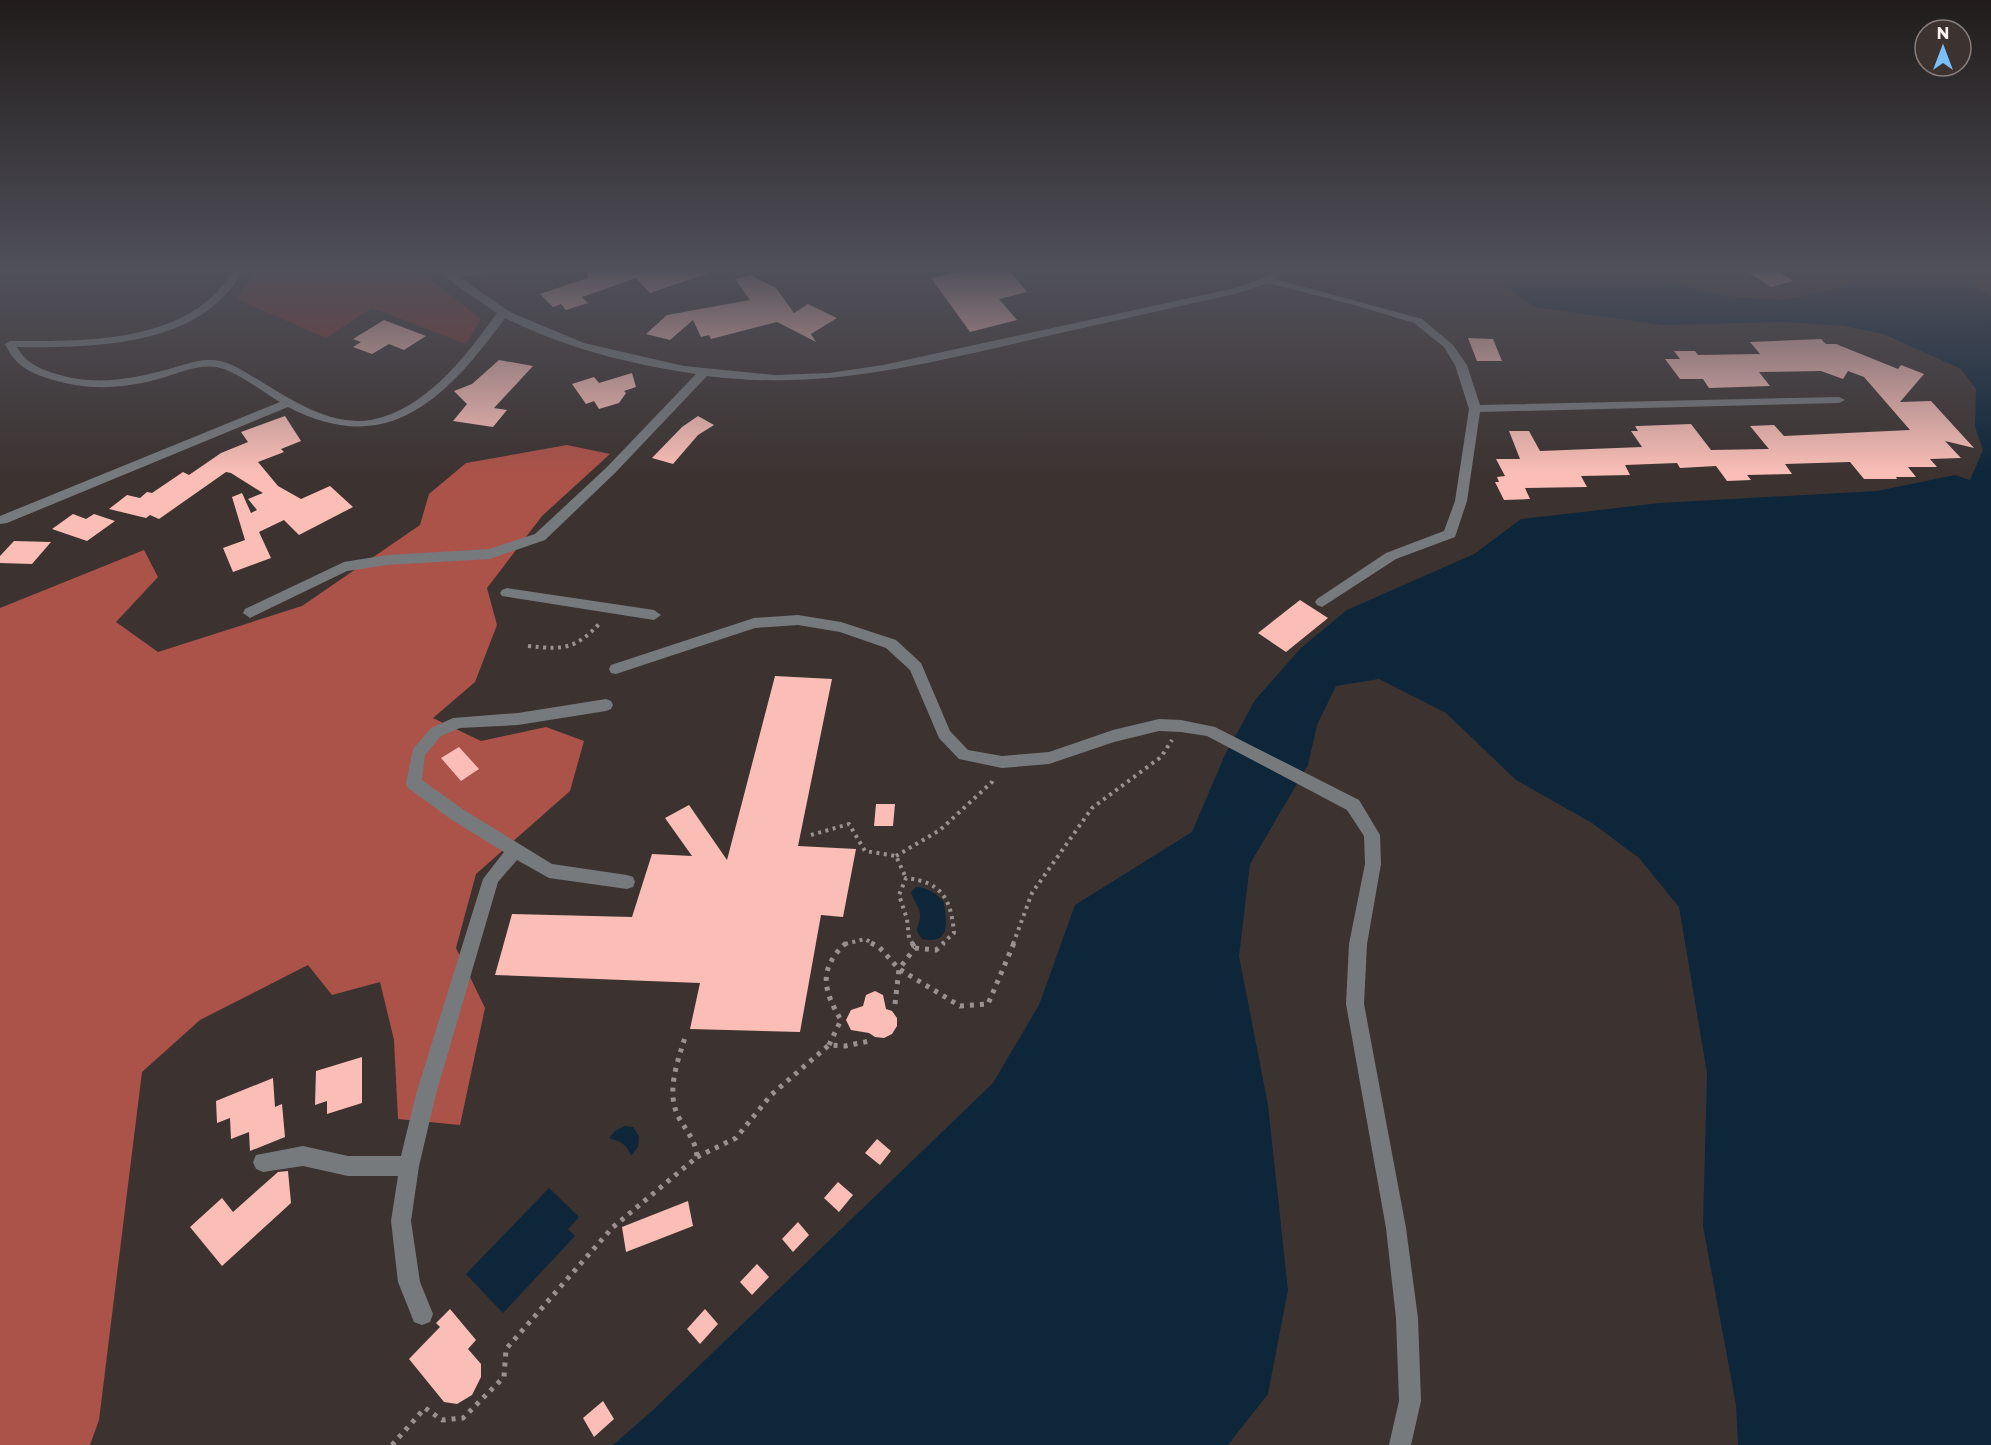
<svg xmlns="http://www.w3.org/2000/svg" width="1991" height="1445" viewBox="0 0 1991 1445" font-family="Montserrat,sans-serif">
<style>
.green{fill:#78352f}
.forest{fill:#ab5249}
.water{fill:#0e263a}
.building{fill:#fabeb6}
.lines{fill:none;stroke-linecap:round;stroke-linejoin:round}
.path-far1{stroke:#9a9290;stroke-width:4;stroke-dasharray:3 4.5;stroke-linecap:butt}
.path{stroke:#9a9290;stroke-width:5;stroke-dasharray:4 6;stroke-linecap:butt}
.minor{fill:#777a7d;fill-rule:evenodd}
</style>
<rect width="100%" height="100%" fill="#3c3331"/>
<polygon class="green" points="256,270 418,270 481,319 466,344 372,308 326,338 236,299 254,276"/>
<polygon class="forest" points="567,445 610,454 542,516 487,588 497,625 475,682 433,718 481,741 546,727 584,741 570,791 476,874 456,948 485,1008 460,1125 398,1119 394,1040 380,982 332,995 308,965 200,1020 142,1072 99,1420 90,1445 0,1445 0,608 144,550 158,577 116,622 158,652 302,606 420,525 429,494 466,463"/>
<g class="water">
<polygon points="1515,270 1658,270 1679,284 1725,296 1785,300 1851,284 1854,270 1949,270 1991,296 1991,1445 1738,1445 1736,1405 1703,1226 1707,1073 1679,907 1639,858 1592,823 1516,780 1446,713 1379,679 1336,686 1317,725 1308,765 1250,864 1239,956 1268,1105 1288,1290 1268,1394 1228,1445 613,1445 652,1411 993,1083 1039,1005 1075,905 1192,832 1224,757 1255,700 1302,647 1347,610 1474,554 1521,519 1660,503 1877,491 1955,475 1970,480 1983,450 1975,427 1976,389 1961,369 1884,334 1844,326 1785,322 1662,325 1535,307 1504,285"/>
<path d="M916,887c12,0 20,7 28,15 2,20 8,43 -22,37l-5,-7c0,-6 3,-10 3,-16 1,-8 -7,-15 -9,-24z"/>
<path d="M625,1126l8,1 6,9 -1,11 -7,9c-4,-12 -11,-15 -22,-18l6,-7z"/>
<polygon points="549,1188 579,1217 568,1229 575,1236 503,1313 466,1274"/>
</g>
<g class="building">
<polygon points="587,270 709,270 709,273 650,293 636,278 582,297 588,303 566,310 561,304 553,307 540,294 588,278"/>
<polygon points="967,270 1009,270 1027,292 999,299 1017,320 970,332 931,278"/>
<polygon points="1745,270 1776,270 1793,281 1771,287"/>
<polygon points="750,275 776,288 794,313 808,304 837,318 811,334 816,342 777,322 711,339 709,335 701,337 693,320 670,340 646,334 667,315 750,300 735,279"/>
<polygon points="384,320 426,336 404,350 389,344 372,354 353,347 361,342 353,339"/>
<polygon points="1468,338 1493,339 1502,361 1477,361"/>
<polygon points="1821,339 1826,344 1836,344 1898,369 1901,365 1924,374 1900,402 1931,401 1974,448 1945,441 1961,458 1930,459 1937,467 1908,467 1916,477 1896,477 1897,479 1864,479 1850,462 1785,464 1792,474 1747,475 1751,480 1727,481 1716,466 1680,468 1677,463 1625,465 1630,475 1581,476 1587,487 1525,488 1530,499 1504,500 1495,482 1499,482 1497,477 1505,476 1496,459 1520,459 1509,431 1529,431 1540,451 1642,447 1631,431 1638,431 1635,426 1638,426 1691,424 1711,450 1769,449 1750,426 1774,425 1784,436 1910,430 1864,377 1848,371 1843,379 1821,371 1759,372 1770,386 1709,388 1703,379 1680,379 1665,359 1680,359 1674,351 1695,351 1698,355 1760,354 1750,342"/>
<polygon points="499,360 533,366 494,408 507,410 493,427 453,421 467,404 454,391 472,384"/>
<polygon points="632,373 636,387 624,391 626,393 619,403 599,409 594,401 586,404 572,384 594,377 599,383"/>
<polygon points="285,416 301,441 281,449 284,452 258,462 278,486 301,499 330,486 353,507 299,535 284,520 259,532 271,558 233,572 223,548 245,540 232,497 242,493 251,513 257,510 248,499 263,493 231,473 226,472 159,519 150,515 146,518 109,509 127,495 140,498 147,492 152,493 183,472 189,475 221,453 248,442 241,432"/>
<polygon points="698,416 714,425 698,435 673,464 652,458 682,427"/>
<polygon points="73,514 86,519 94,514 115,521 87,541 52,529"/>
<polygon points="14,541 51,542 32,564 0,563 0,556"/>
<polygon points="1300,600 1328,618 1286,652 1258,633"/>
<polygon points="775,676 832,679 798,846 856,849 843,917 821,915 800,1032 690,1029 700,983 495,975 512,914 632,917 652,854 692,856 665,818 689,805 727,860"/>
<polygon points="459,747 479,769 461,781 441,758"/>
<polygon points="876,804 895,804 893,826 874,826"/>
<polygon points="875,991 883,995 886,1009 892,1011 897,1018 897,1026 892,1034 884,1038 875,1037 869,1033 851,1030 846,1020 851,1010 863,1006 866,995"/>
<polygon points="362,1057 362,1103 327,1114 327,1101 315,1105 316,1071"/>
<polygon points="273,1078 275,1107 282,1104 285,1137 250,1151 249,1132 231,1139 230,1118 217,1123 216,1101"/>
<polygon points="877,1139 891,1151 880,1165 865,1153"/>
<polygon points="288,1171 291,1203 222,1266 190,1227 222,1198 233,1212 278,1172"/>
<polygon points="838,1182 853,1195 839,1212 824,1198"/>
<polygon points="688,1201 693,1226 626,1252 622,1227"/>
<polygon points="798,1222 809,1235 793,1252 782,1239"/>
<polygon points="757,1264 769,1277 752,1295 740,1282"/>
<polygon points="450,1309 476,1340 468,1349 481,1364 481,1377 472,1395 457,1404 444,1402 409,1359 440,1327 436,1323"/>
<polygon points="705,1309 718,1324 700,1344 687,1329"/>
<polygon points="603,1401 614,1419 594,1437 583,1418"/>
</g>
<g class="lines">
<g class="path-far1">
<path d="M528,646c36,4 48,3 73,-24"/>
<polyline points="811,835 849,824 865,851 896,856 906,878"/>
<polyline points="896,856 940,830 992,782 994,777"/>
<polyline points="845,944 865,939 874,944"/>
<path d="M913,944l-4,-6 -2,-19 -8,-24 7,-17c36,4 45,21 48,55l-12,11"/>
<polyline points="1013,944 1032,893 1092,808 1161,757 1172,740"/>
</g>
<g class="path">
<polyline points="871,943 879,947 899,969 960,1006 988,1004 1014,943"/>
<polyline points="912,943 915,948"/>
<polyline points="915,948 936,950 944,943"/>
<polyline points="895,1004 899,969 915,948"/>
<path d="M829,1045l12,-25c-18,-30 -23,-51 5,-77"/>
<polyline points="697,1157 736,1138 771,1095 829,1045 845,1046 870,1041"/>
<path d="M392,1445l33,-37 17,12 21,-2 41,-41 2,-28 106,-121 85,-71c-1,-16 -10,-25 -18,-39 -14,-26 -1,-57 7,-84"/>
</g>
<g class="minor">
<path d="M234,270h10c-6,9 -12,19 -20,26 -47,51 -142,52 -207,51 8,15 21,21 36,26 40,13 75,7 116,-4 12,-3 26,-9 39,-9 16,-1 29,7 42,15 36,21 77,52 121,45 54,-10 96,-65 126,-107l-36,-24 -22,-19h55l-5,3 -30,4 53,36 72,30 100,23 91,9 54,-2 54,-8 352,-77 29,-10 9,-8h11l-9,9 147,40 31,26 14,20 13,40 359,-8 6,3 -6,3 -359,9 -13,89 -12,36 -59,22 -74,48 -5,-2 -2,-3 2,-3 69,-46 58,-22 11,-30 14,-92 -14,-44 -11,-18 -30,-24 -60,-18 -86,-22 -30,10c-72,16 -145,33 -217,49 -108,25 -203,48 -314,34l-92,97 -70,67 -55,19 -103,6 -40,6 -97,47 -7,-5 2,-4 99,-47 43,-7 102,-6 46,-15 72,-67 89,-93c-67,-10 -131,-26 -191,-56 -57,78 -116,142 -217,89l-281,116 -7,1v-8l280,-114c-18,-10 -44,-32 -64,-35 -17,-3 -38,6 -54,11 -39,11 -73,13 -112,1 -21,-6 -36,-15 -45,-35l5,-3c67,0 156,3 207,-49 6,-6 11,-15 17,-22z"/>
<polygon points="507,588 654,610 661,615 654,620 502,596 500,593 502,590"/>
<polygon points="798,615 841,622 896,640 921,663 950,731 968,750 1002,756 1049,752 1113,730 1159,719 1181,720 1215,727 1359,800 1380,835 1381,864 1367,944 1364,1004 1406,1228 1418,1318 1421,1401 1411,1445 1389,1445 1399,1401 1396,1318 1386,1228 1346,1004 1349,944 1365,864 1364,836 1347,810 1207,736 1181,732 1159,731 1114,742 1049,764 1002,768 959,759 939,738 910,670 886,648 840,632 798,625 755,628 616,674 611,673 609,669 611,665 754,618"/>
<polygon points="606,699 611,701 613,705 611,709 606,711 518,725 460,728 441,736 425,755 422,780 464,810 552,864 627,875 633,877 635,882 633,887 627,889 549,878 517,860 498,882 436,1094 419,1166 411,1221 420,1282 433,1314 430,1322 422,1325 414,1322 398,1282 391,1221 398,1176 348,1176 303,1166 263,1172 256,1169 253,1162 256,1155 303,1146 348,1156 401,1156 416,1094 483,879 504,852 452,820 408,788 406,783 413,749 431,728 453,718 518,713"/>
</g>
</g>
<linearGradient id="sky" x2="0" y2="1"><stop stop-color="#211c1b"/><stop offset="0.57" stop-color="#50505a"/><stop offset="1" stop-color="#50505a" stop-opacity="0"/></linearGradient>
<rect width="1991" height="473" fill="url(#sky)"/>
<g transform="translate(1943 48)"><circle r="28" fill="#3c3331" stroke="#887f7e" stroke-width="1.5"/>
<path d="M0-4.5L10 22L0 15L-10 22Z" fill="#79bff8"/>
<text y="-9" font-size="16" font-weight="bold" text-anchor="middle" fill="#f9f2f1">N</text>
</g>
</svg>
